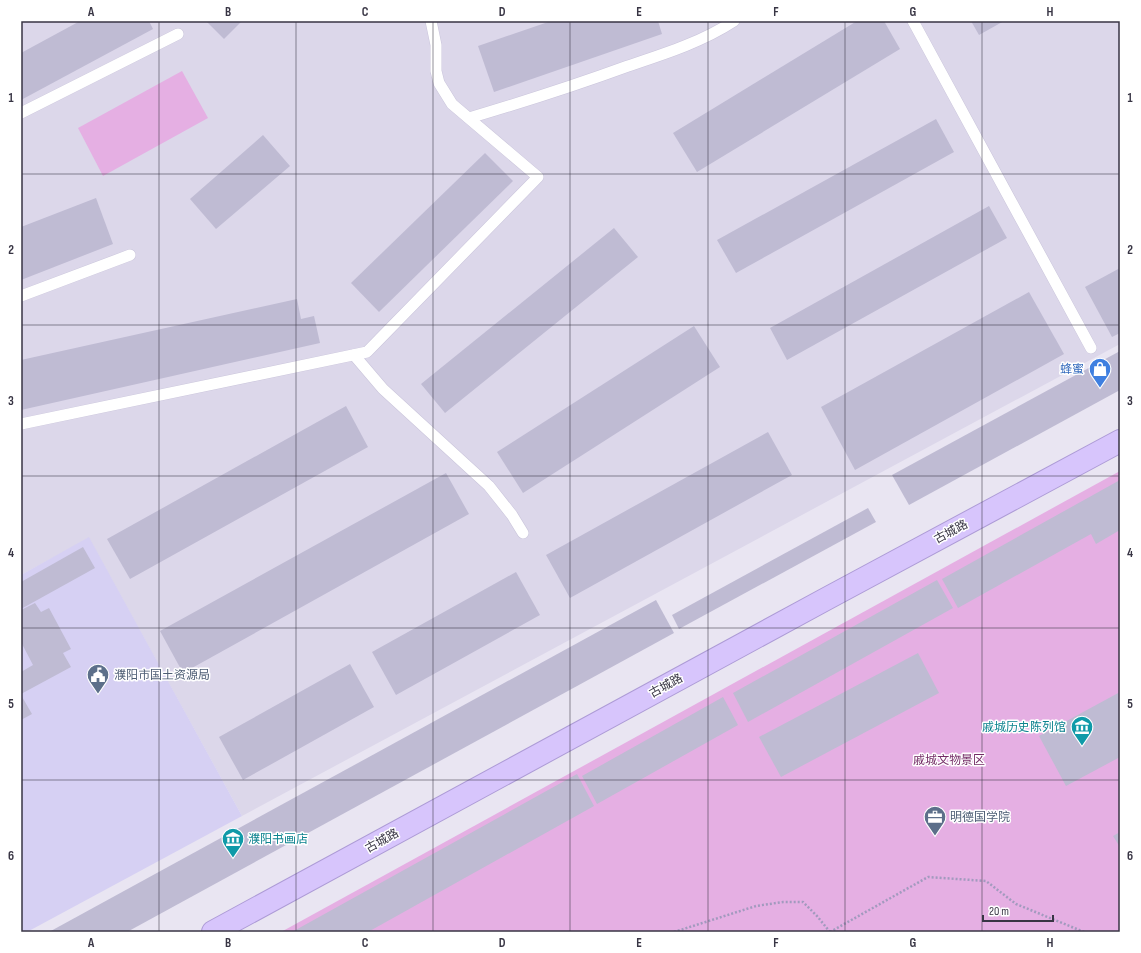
<svg xmlns="http://www.w3.org/2000/svg" width="1141" height="953" viewBox="0 0 1141 953" font-family="'Sofia Sans Condensed','Noto Sans SC',sans-serif">
<style>
.residential{fill:#dcd7ea}
.commercial{fill:#d6d0f3}
.green{fill:#e5afe3}
.building{fill:#bfbbd3}
.lines{fill:none;stroke-linecap:round;stroke-linejoin:round}
.lane-casing{stroke:#cac5db;stroke-width:12}
.secondary-casing{stroke:#ad9bd6;stroke-width:24}
.path{stroke:#a29abe;stroke-width:2.5;stroke-dasharray:2 2;stroke-linecap:butt}
.lane{stroke:#fff;stroke-width:11}
.secondary{stroke:#d7c5fc;stroke-width:22}
.grid{fill:none;stroke:#383544;stroke-width:1;stroke-opacity:0.55}
.labels{text-anchor:middle;dominant-baseline:central;stroke-width:3;stroke-linejoin:round;paint-order:stroke}
.shop-label{font-size:12px;fill:#366cbe;stroke:#fff;text-anchor:end}
.street-label{font-size:12px;fill:#383544;stroke:#fff}
.service-label{font-size:12px;fill:#4e5e75;stroke:#fff;text-anchor:start}
.culture-label{font-size:12px;fill:#0d838f;stroke:#fff;text-anchor:end}
.park-label{font-size:12px;fill:#732b65;stroke:#fff}
.neatline{fill:none;stroke:#383544;stroke-width:1.5}
.grid-label{font-size:13px;text-anchor:middle;font-weight:bold;fill:#383544}
</style>
<rect width="100%" height="100%" fill="#e9e5f2"/>
<polygon class="residential" points="21,21 1120,21 1120,344 242,816 89,538 21,575"/>
<polygon class="commercial" points="89,537 242,816 27,932 21,932 21,575"/>
<g class="green">
<polygon points="182,71 208,118 103,176 78,128"/>
<polygon points="1120,471 1120,932 281,932"/>
</g>
<g class="building">
<polygon points="80,21 149,21 153,29 21,100 21,53"/>
<polygon points="206,21 242,21 224,39"/>
<polygon points="551,21 658,21 662,34 494,92 478,46"/>
<polygon points="857,21 884,21 900,49 697,172 673,133"/>
<polygon points="971,21 1004,21 979,35"/>
<polygon points="936,119 954,152 736,273 717,240"/>
<polygon points="263,135 290,166 216,229 190,199"/>
<polygon points="485,153 513,181 379,312 351,283"/>
<polygon points="96,198 113,244 21,280 21,227"/>
<polygon points="989,206 1007,238 787,360 770,328"/>
<polygon points="614,228 638,257 445,413 421,384"/>
<polygon points="1120,268 1120,333 1112,337 1085,287"/>
<polygon points="1029,292 1064,354 855,470 821,407"/>
<polygon points="297,299 301,319 314,316 320,343 21,410 21,360"/>
<polygon points="694,326 720,367 523,493 497,452"/>
<polygon points="1120,351 1120,390 909,505 892,475"/>
<polygon points="346,406 368,447 130,579 107,539"/>
<polygon points="768,432 792,475 570,598 546,555"/>
<polygon points="446,473 469,514 183,673 160,631"/>
<polygon points="1120,480 1120,530 1096,544 1091,534 958,608 942,579"/>
<polygon points="868,508 876,522 679,629 672,615"/>
<polygon points="83,547 95,568 21,609 21,582"/>
<polygon points="516,572 540,615 396,695 372,652"/>
<polygon points="937,580 953,608 748,722 733,693"/>
<polygon points="656,600 674,633 127,932 49,932"/>
<polygon points="35,603 41,612 49,608 71,649 63,653 71,667 21,694 21,672 33,665 21,642 21,610"/>
<polygon points="918,653 939,693 781,777 759,737"/>
<polygon points="350,664 374,707 243,780 219,737"/>
<polygon points="1120,692 1120,757 1066,786 1039,736"/>
<polygon points="21,695 32,714 21,720"/>
<polygon points="723,697 738,725 597,804 582,776"/>
<polygon points="577,774 594,806 368,932 292,932"/>
<polygon points="1120,832 1120,847 1113,836"/>
</g>
<g class="lines">
<g class="lane-casing">
<g id="lane">
<polyline points="913,21 1091,348"/>
<polyline points="21,113 178,34"/>
<path d="M469,118c54,-16 107,-33 159,-52 36,-12 74,-24 106,-45"/>
<polyline points="21,296 130,255"/>
<polyline points="354,355 383,389 489,486 512,515 523,533"/>
<polyline points="21,424 367,352 538,177 452,104 439,83 436,71 436,45 431,21"/>
</g>
</g>
<g class="secondary-casing">
<polyline id="secondary" points="213,932 826,599 1120,441"/>
</g>
<g class="path">
<polyline points="674,932 756,906 783,902 803,902 817,916 830,932"/>
<polyline points="830,932 928,877 986,881 1016,904 1084,932"/>
<polyline points="1119,932 1120,931"/>
</g>
<use href="#lane" class="lane"/>
<use href="#secondary" class="secondary"/>
</g>
<path class="grid" d="M159,21v911M296,21v911M433,21v911M570,21v911M708,21v911M845,21v911M982,21v911M21,174h1099M21,325h1099M21,476h1099M21,628h1099M21,780h1099"/>
<defs>
<g id="shop-pin" transform="scale(1.15)"><path d="M0 17L-7.5 6A9.5 9.5 0 1 1 7.5 6Z" fill="#3f7fe0" stroke="#fff"/><path d="M-5-2.5h2.3a2.7 3.5 0 0 1 5.4 0H5L5.5 6h-11ZM-1.5-2.5h3a1.5 2.3 0 0 0-3 0Z" fill="#fff"/></g>
<g id="civic-pin" transform="scale(1.15)"><path d="M0 17L-7.5 6A9.5 9.5 0 1 1 7.5 6Z" fill="#5c6f8a" stroke="#fff"/><path d="M-.6-6.5H3V-4.5H.6V-3L4-1V1h2V6H-6V1h2V-1L-.6-3ZM-1.2 2.5V6h2.4V2.5Z" fill="#fff"/></g>
<g id="museum-pin" transform="scale(1.15)"><path d="M0 17L-7.5 6A9.5 9.5 0 1 1 7.5 6Z" fill="#0f9aa8" stroke="#fff"/><path d="M0-6L6-3V-2H-6V-3ZM-5-1h2V3h-2ZM-1-1h2V3h-2ZM3-1h2V3H3ZM-6 4H6V6H-6Z" fill="#fff"/></g>
<g id="office-pin" transform="scale(1.15)"><path d="M0 17L-7.5 6A9.5 9.5 0 1 1 7.5 6Z" fill="#5c6f8a" stroke="#fff"/><path d="M-6-3h4V-5.5h4V-3h4V5H-6ZM-1-4.5V-3h2v-1.5ZM-6 0V1H6V0Z" fill="#fff"/></g>
</defs>
<g fill-rule="evenodd">
<use href="#shop-pin" x="1100" y="369"/>
<use href="#civic-pin" x="98" y="675"/>
<use href="#museum-pin" x="1082" y="727"/>
<use href="#office-pin" x="935" y="817"/>
<use href="#museum-pin" x="233" y="839"/>
</g>
<g class="labels">
<g class="shop-label">
<text x="1084" y="369">蜂蜜</text>
</g>
<g class="street-label">
<text transform="translate(951 532) rotate(-28)">古城路</text>
<text transform="translate(666 686) rotate(-29)">古城路</text>
<text transform="translate(382 841) rotate(-29)">古城路</text>
</g>
<g class="service-label">
<text x="114" y="675">濮阳市国土资源局</text>
<text x="950" y="817">明德国学院</text>
</g>
<g class="culture-label">
<text x="1066" y="727">戚城历史陈列馆</text>
<text x="248" y="839" text-anchor="start">濮阳书画店</text>
</g>
<g class="park-label">
<text x="949" y="760">戚城文物景区</text>
</g>
</g>
<rect width="1141" height="953" fill="none" stroke="#ffffff" stroke-width="44"/>
<path d="M983 915v6h70v-6" fill="none" stroke="#383544" stroke-width="2"/>
<text x="989" y="915" font-size="12" fill="#383544" stroke="#ffffff" stroke-width="3" paint-order="stroke">20 m</text>
<rect x="22" y="22" width="1097" height="909" class="neatline"/>
<g class="grid-label">
<text x="91" y="16">A</text>
<text x="228" y="16">B</text>
<text x="365" y="16">C</text>
<text x="502" y="16">D</text>
<text x="639" y="16">E</text>
<text x="776" y="16">F</text>
<text x="913" y="16">G</text>
<text x="1050" y="16">H</text>
<text x="11" y="102">1</text>
<text x="1130" y="102">1</text>
<text x="11" y="254">2</text>
<text x="1130" y="254">2</text>
<text x="11" y="405">3</text>
<text x="1130" y="405">3</text>
<text x="11" y="557">4</text>
<text x="1130" y="557">4</text>
<text x="11" y="708">5</text>
<text x="1130" y="708">5</text>
<text x="11" y="860">6</text>
<text x="1130" y="860">6</text>
<text x="91" y="947">A</text>
<text x="228" y="947">B</text>
<text x="365" y="947">C</text>
<text x="502" y="947">D</text>
<text x="639" y="947">E</text>
<text x="776" y="947">F</text>
<text x="913" y="947">G</text>
<text x="1050" y="947">H</text>
</g>
</svg>
